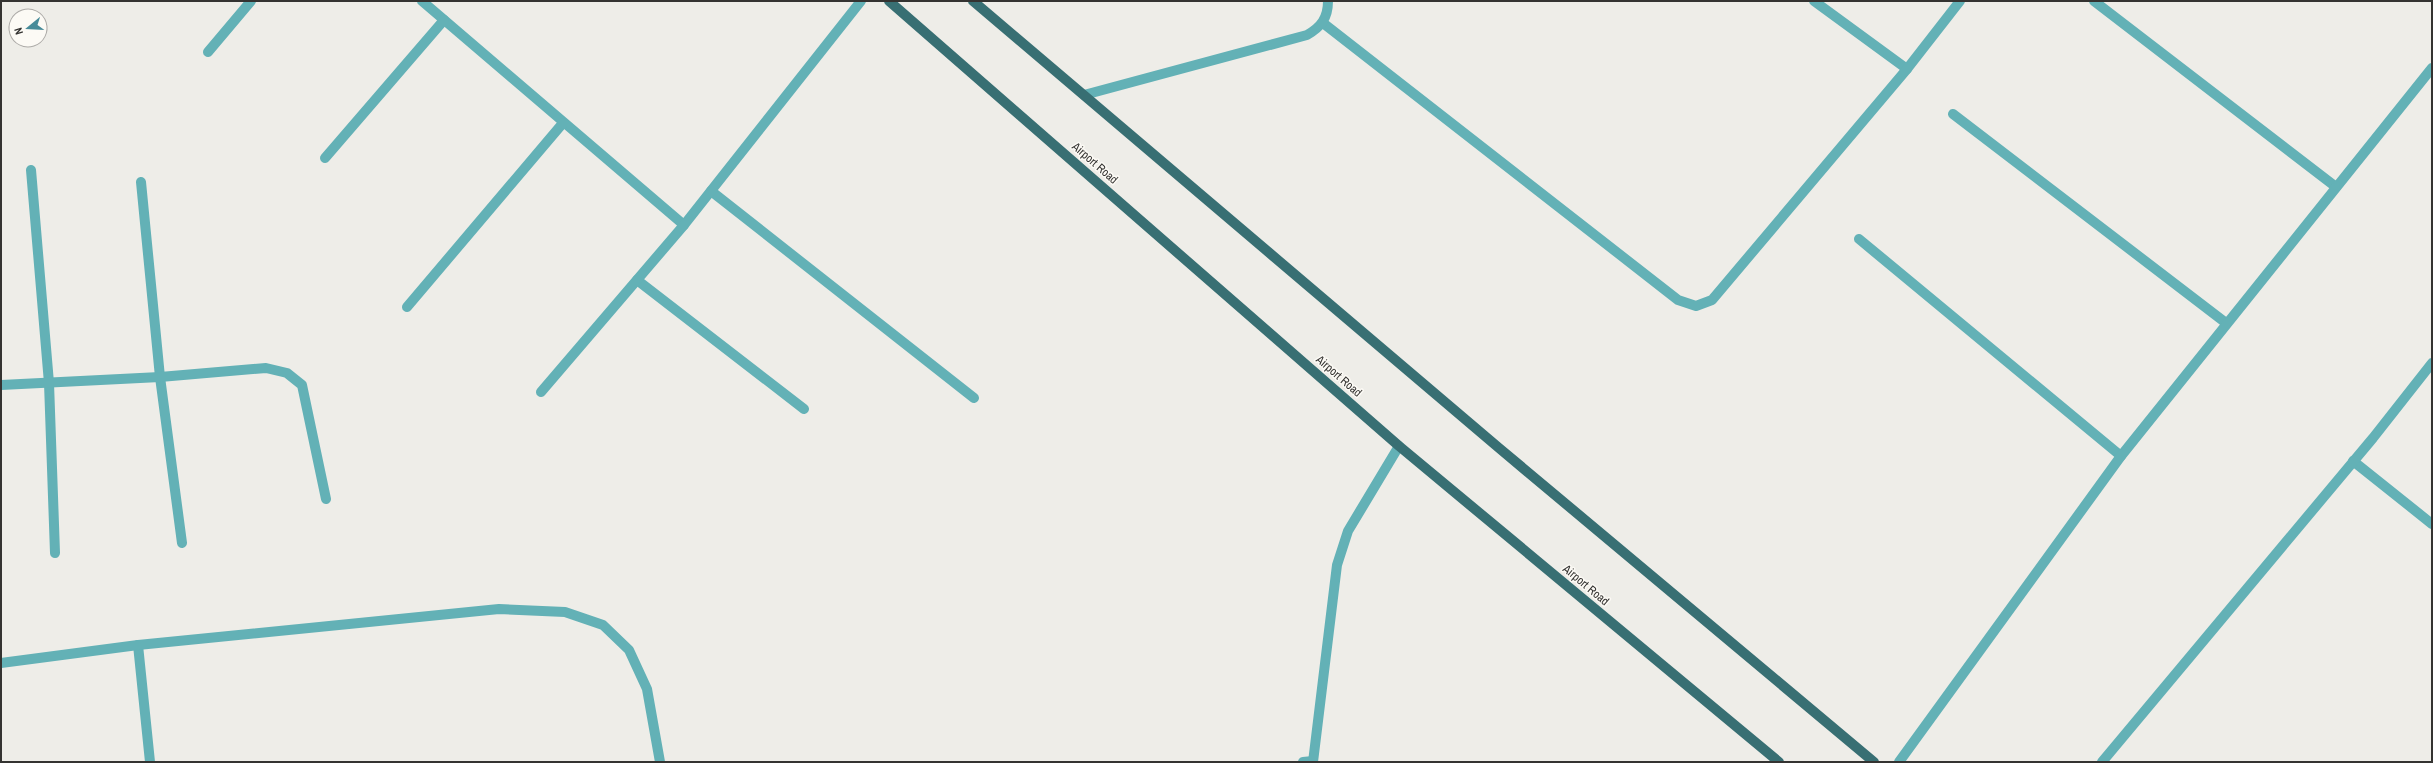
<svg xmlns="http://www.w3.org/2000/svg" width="2433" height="763" viewBox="0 0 2433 763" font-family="'Archivo Narrow',sans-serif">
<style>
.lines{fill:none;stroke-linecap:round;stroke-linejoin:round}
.minor{stroke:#63b1b6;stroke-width:10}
.major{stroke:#386f73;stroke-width:10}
.labels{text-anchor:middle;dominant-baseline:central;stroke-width:3;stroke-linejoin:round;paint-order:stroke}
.street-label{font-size:12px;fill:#343331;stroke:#fcfaf5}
</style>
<rect width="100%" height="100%" fill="#eeede8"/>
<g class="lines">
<g class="minor">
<polyline points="422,1 684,225"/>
<polyline points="1814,1 1907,69"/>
<polyline points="2094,1 2336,187"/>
<polyline points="1323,23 1678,300 1696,306 1712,300 1907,69 1960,1"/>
<polyline points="208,52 251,1"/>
<path d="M1084,95l223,-60c14,-8 21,-17 21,-34"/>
<polyline points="1953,114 2226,323"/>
<polyline points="325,158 444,20"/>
<polyline points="31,170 49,383 55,553"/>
<polyline points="141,182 160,377 182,543"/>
<polyline points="711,191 974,398"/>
<polyline points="1859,239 2121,456"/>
<polyline points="637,280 804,409"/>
<polyline points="407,307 563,123"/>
<polyline points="1,385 160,377 266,368 287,373 302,385 326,499"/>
<polyline points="541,392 684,225 861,1"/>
<polyline points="2353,461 2432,524"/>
<polyline points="138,645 150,762"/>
<polyline points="1,663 138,645 499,609 565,612 603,625 629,650 647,689 660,762"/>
<polyline points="1303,762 1313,761"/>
<polyline points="1313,762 1337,565 1348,531 1399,446"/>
<polyline points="1899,762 2121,456 2432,68"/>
<polyline points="2102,762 2373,438 2432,363"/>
</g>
<g class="major">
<polyline points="889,1 1399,446 1779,762"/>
<polyline points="973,1 1499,448 1874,762"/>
</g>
</g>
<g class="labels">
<g class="street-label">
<text transform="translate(1095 163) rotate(41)">Airport Road</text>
<text transform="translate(1339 376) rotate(41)">Airport Road</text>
<text transform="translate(1586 585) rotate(40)">Airport Road</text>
</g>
</g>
<rect width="2433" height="763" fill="none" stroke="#343331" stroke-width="4"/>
<g transform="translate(28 28) rotate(252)"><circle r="19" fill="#fcfaf5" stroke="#acaaa7"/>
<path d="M0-3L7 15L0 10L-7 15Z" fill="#478b99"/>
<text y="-6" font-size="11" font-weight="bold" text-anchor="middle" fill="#343331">N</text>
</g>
</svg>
